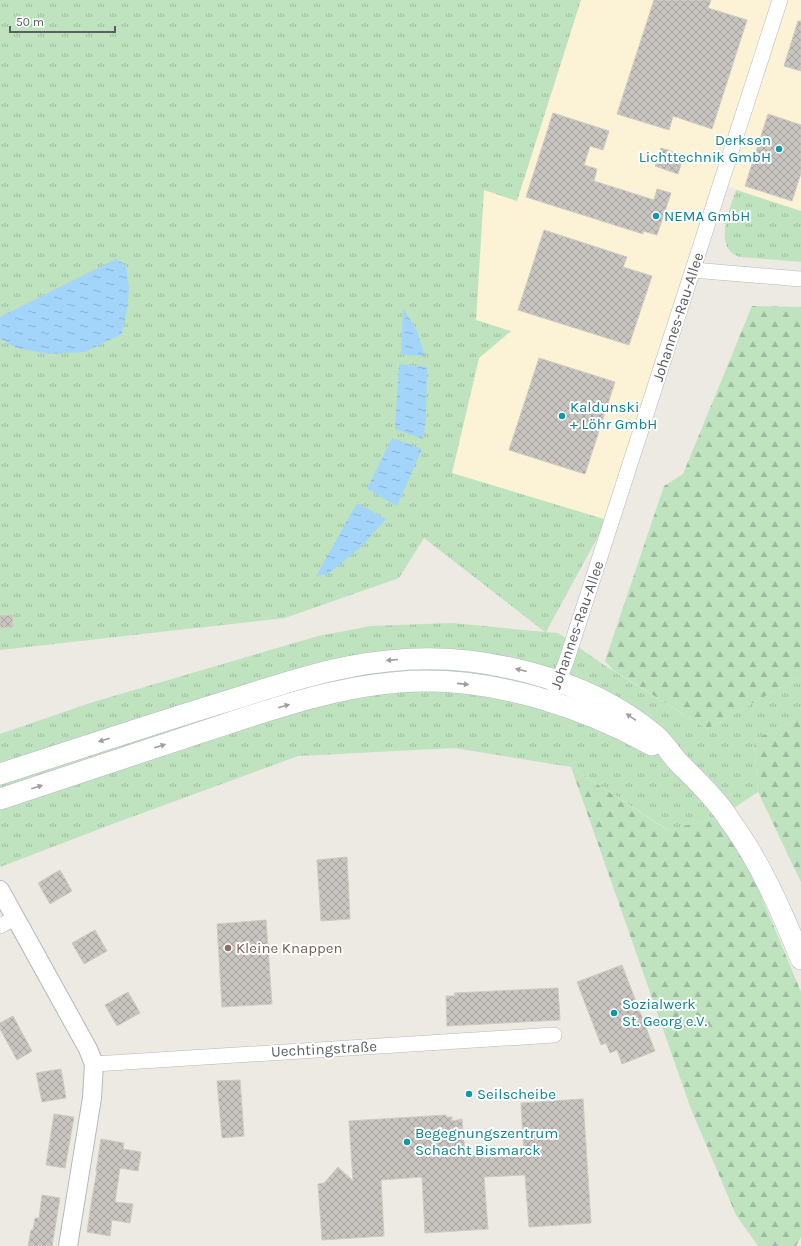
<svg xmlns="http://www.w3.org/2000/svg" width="801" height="1246" viewBox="0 0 801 1246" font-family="Karla,sans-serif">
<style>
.commercial{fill:#fcf3d7}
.grass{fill:url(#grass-tufts)}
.forest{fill:url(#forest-firs)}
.water{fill:url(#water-ripples)}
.building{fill:url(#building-cross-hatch);stroke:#d0cbc0}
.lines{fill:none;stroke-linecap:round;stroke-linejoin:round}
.minor-casing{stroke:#b4b7bc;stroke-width:16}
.tertiary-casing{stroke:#b4b7bc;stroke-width:20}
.secondary-casing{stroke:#b5b8be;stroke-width:22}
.minor{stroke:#fff;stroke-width:15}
.tertiary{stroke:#fff;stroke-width:18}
.secondary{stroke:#fff;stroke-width:21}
.oneway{fill:#9c9ea1}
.culture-dot{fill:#0f9aa8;stroke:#fff;stroke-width:1.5}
.education-dot{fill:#8d6e63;stroke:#fff;stroke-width:1.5}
.labels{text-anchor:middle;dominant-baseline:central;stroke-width:4;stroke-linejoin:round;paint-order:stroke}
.culture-label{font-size:15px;fill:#0d838f;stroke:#fff;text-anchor:start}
.street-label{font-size:15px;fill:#5a5e62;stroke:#fff}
.education-label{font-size:15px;fill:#785e54;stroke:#fff;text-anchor:start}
</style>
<defs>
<pattern id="grass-tufts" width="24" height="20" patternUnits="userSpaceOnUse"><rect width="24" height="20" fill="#bfe3bf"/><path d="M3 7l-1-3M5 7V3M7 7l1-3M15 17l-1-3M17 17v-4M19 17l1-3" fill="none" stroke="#9ebb9f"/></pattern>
<pattern id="forest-firs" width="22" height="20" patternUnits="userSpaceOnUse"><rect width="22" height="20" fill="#bfe3bf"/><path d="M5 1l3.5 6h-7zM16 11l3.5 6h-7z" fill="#9ebb9f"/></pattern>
<pattern id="water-ripples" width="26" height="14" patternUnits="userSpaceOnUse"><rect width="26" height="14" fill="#a3d5fb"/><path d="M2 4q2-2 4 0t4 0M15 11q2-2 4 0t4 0" fill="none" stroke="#88b0cf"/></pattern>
<pattern id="building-cross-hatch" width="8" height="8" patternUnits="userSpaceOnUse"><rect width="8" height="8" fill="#c8c4bf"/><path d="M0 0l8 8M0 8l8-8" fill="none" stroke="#a5a29f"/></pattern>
</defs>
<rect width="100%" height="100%" fill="#eceae2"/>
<g class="commercial">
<polygon points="581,0 774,0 607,520 452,473 479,358 511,332 476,320 484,190 517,201"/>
<polygon points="785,0 801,0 801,211 723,185"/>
</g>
<g class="grass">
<polygon points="0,0 581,0 517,201 484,190 476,320 511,331 479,358 452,473 607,520 546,632 558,633 604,665 707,729 723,749 707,729 801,676 801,717 754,740 758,792 720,817 668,830 571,767 454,748 298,756 118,822 0,867 0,734 90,703 318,636 371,626 452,623 545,632 424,538 399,578 285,618 0,650"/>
<path d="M736,190l65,21v51l-61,-5c-28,-8 -10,-48 -4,-67z"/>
</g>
<g class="forest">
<polygon points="752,306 801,307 801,676 707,729 613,670 605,661 664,486 683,474"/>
<polygon points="801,717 801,882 758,792 754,740"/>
<polygon points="571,767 667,830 720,817 743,852 801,992 801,1237 796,1246 758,1246 736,1215 691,1109"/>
</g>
<g class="water">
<polygon points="116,259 126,265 129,288 127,309 122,334 85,352 49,354 17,348 0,339 0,317"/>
<polygon points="403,308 416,329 425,356 401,355"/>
<polygon points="399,364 427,367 426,420 423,439 395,429"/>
<polygon points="392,438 422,449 397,506 367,489"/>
<polygon points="357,503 386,519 361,547 328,574 316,576"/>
</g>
<g class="building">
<polygon points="654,0 711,0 708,8 747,20 712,129 673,116 669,130 617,114"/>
<polygon points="798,21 801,21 801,71 784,66"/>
<polygon points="553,113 609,131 603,150 590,146 584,165 597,169 594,181 654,200 657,189 671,193 657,235 643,231 643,234 526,197"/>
<polygon points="768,114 801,125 801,173 792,201 745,186"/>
<polygon points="661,148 684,155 678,174 655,166"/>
<polygon points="544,230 627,257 623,267 652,276 629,345 518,310"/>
<polygon points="539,358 615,382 585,474 509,450"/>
<polygon points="12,615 13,627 0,628 0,616"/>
<polygon points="347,857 350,919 321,921 317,860"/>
<polygon points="60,870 72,891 50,904 38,883"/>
<polygon points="266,920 272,1004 222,1007 217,924"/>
<polygon points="95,930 107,951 84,964 72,943"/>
<polygon points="622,965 655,1051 622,1064 617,1050 610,1053 606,1043 601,1045 577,982"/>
<polygon points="558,988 560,1020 447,1026 446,996 455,996 454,993"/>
<polygon points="128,992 140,1013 117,1026 105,1005"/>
<polygon points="13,1016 32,1051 17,1060 0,1029 0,1023"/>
<polygon points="61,1069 66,1098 42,1102 36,1073"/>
<polygon points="240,1080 244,1136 222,1138 217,1081"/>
<polygon points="583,1099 591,1223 529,1227 525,1175 484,1177 488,1229 425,1233 422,1177 381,1180 384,1236 322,1240 318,1184 324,1183 338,1167 353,1181 349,1121 446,1115 446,1117 452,1117 452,1121 462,1119 465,1156 483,1155 483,1158 524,1155 521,1103"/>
<polygon points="54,1114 74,1117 65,1168 46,1165"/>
<polygon points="101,1139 124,1143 123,1149 141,1152 138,1171 120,1168 116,1195 115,1202 133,1204 130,1223 112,1220 110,1236 87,1232 92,1198 97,1171 96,1171"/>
<polygon points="42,1195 60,1198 52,1246 28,1246 31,1230 33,1230 35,1218 39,1218"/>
</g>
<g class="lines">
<g class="minor-casing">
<g id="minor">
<polyline points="693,270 801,279"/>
<polyline points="555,690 566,662 780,0"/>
<polyline points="0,926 15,918"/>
<polyline points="94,1064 554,1035"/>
</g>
</g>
<g class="tertiary-casing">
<polyline id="tertiary" points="0,890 88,1049 94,1064 92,1098 68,1246"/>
</g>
<g class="secondary-casing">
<g id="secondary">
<path d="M0,774c78,-25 155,-51 234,-75 50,-16 101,-33 154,-38 90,-10 197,16 267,74 10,8 16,20 25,29 18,18 37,36 51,58 30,42 51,90 70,137"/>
<path d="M0,799c69,-23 138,-46 208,-69 70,-23 141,-48 215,-49 77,-1 162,27 229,64"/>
</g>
</g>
<use href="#minor" class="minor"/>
<use href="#tertiary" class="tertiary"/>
<use href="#secondary" class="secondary"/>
</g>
<defs><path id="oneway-solid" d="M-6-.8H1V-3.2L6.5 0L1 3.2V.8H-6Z"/></defs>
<g class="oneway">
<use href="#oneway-solid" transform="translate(392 660) rotate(175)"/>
<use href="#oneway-solid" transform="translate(521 670) rotate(-166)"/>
<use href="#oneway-solid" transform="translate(463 684) rotate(6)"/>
<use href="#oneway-solid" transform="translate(284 706) rotate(-16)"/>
<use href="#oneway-solid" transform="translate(631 717) rotate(-146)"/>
<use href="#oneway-solid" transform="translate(104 740) rotate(162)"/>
<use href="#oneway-solid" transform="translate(160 746) rotate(-18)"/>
<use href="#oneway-solid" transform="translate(37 787) rotate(-18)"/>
</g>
<g class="culture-dot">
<circle cx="779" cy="149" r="4"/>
<circle cx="656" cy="216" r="4"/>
<circle cx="562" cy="416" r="4"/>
<circle cx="614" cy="1013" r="4"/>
<circle cx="469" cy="1094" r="4"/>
<circle cx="407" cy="1142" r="4"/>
</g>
<circle class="education-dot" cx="228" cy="948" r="4"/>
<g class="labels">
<g class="culture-label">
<text x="771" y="140" text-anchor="end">Derksen<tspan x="771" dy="17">Lichttechnik GmbH</tspan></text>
<text x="664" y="216">NEMA GmbH</text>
<text x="570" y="407">Kaldunski<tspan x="570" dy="17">+ Löhr GmbH</tspan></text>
<text x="622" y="1004">Sozialwerk<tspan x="622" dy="17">St. Georg e.V.</tspan></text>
<text x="477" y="1094">Seilscheibe</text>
<text x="415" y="1133">Begegnungszentrum<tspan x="415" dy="17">Schacht Bismarck</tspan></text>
</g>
<g class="street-label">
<text transform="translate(678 317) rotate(-72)">Johannes-Rau-Allee</text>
<text transform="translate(577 625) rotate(-71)">Johannes-Rau-Allee</text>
<text transform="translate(324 1049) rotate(-3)">Uechtingstraße</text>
</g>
<g class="education-label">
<text x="236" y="948">Kleine Knappen</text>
</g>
</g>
<path d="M10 26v6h105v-6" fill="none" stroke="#5a5e62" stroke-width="2"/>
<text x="16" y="26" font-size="12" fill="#5a5e62" stroke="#ffffff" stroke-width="3" paint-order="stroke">50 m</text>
</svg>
